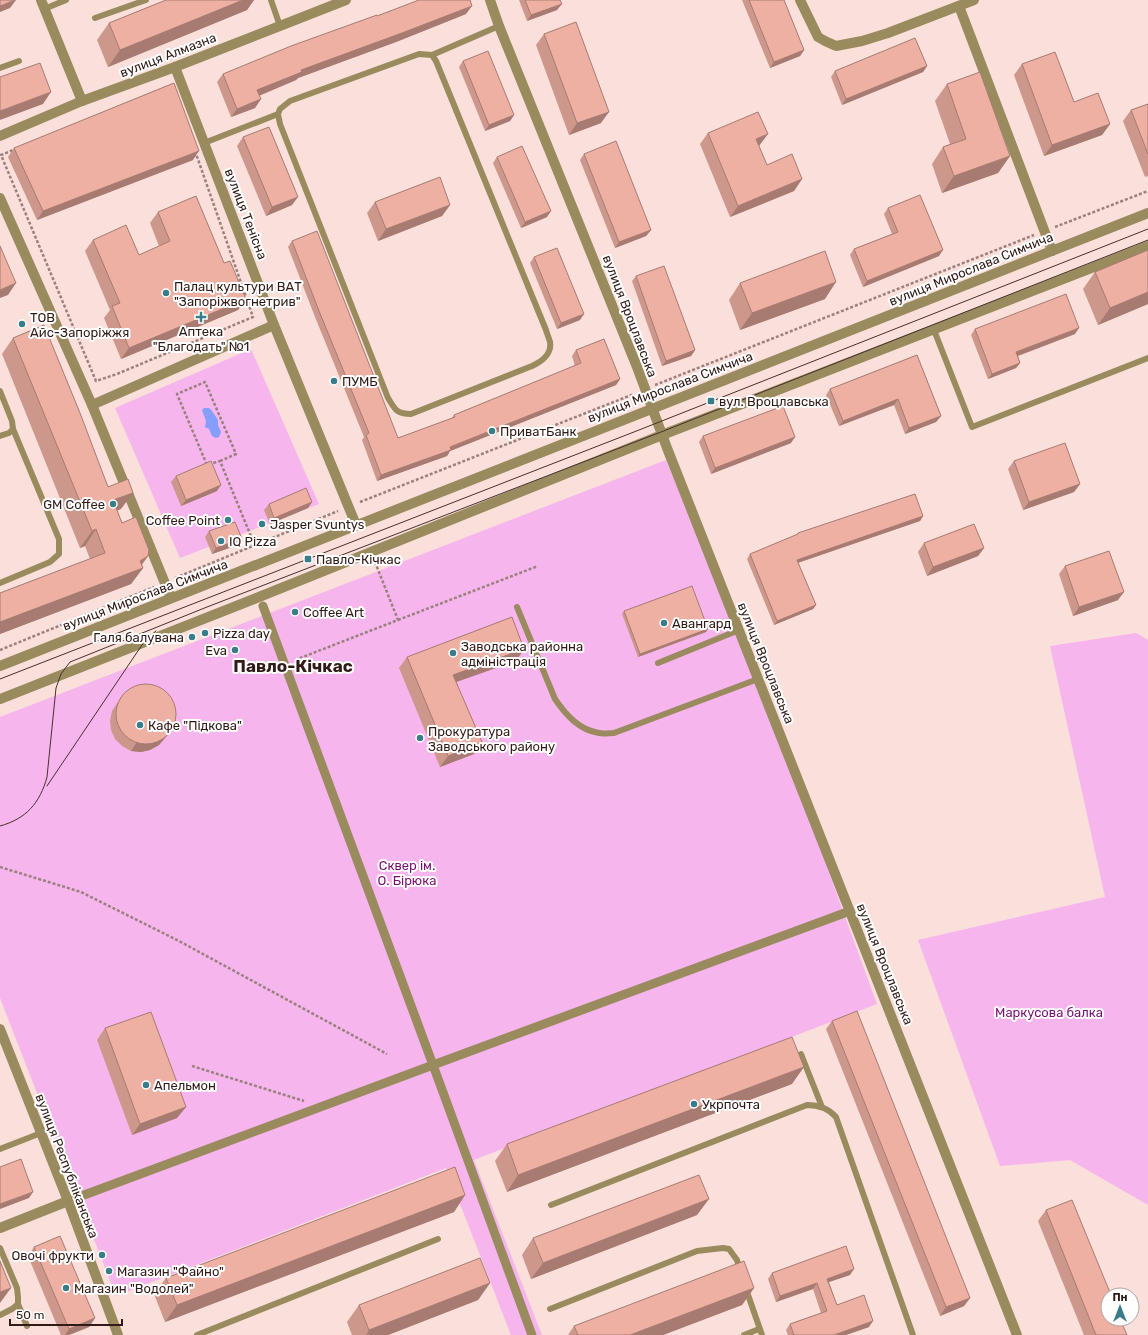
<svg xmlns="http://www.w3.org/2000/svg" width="1148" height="1335" viewBox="0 0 1148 1335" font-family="Rubik,sans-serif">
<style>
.green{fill:#f7b5ee}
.water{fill:#859efc}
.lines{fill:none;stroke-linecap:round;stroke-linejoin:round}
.path{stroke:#9a817d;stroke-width:2.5;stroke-dasharray:3 2;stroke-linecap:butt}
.service{stroke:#9a8b5f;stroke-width:6}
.pedestrian{stroke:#9a8b5f;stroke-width:9}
.minor{stroke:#9a8b5f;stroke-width:10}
.tertiary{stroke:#9a8b5f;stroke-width:10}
.tram{stroke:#48302c;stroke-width:1}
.wall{fill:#cd978c}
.shaded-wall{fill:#a77b72}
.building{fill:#eeb0a3;stroke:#a77b72}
.poi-dot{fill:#387e8a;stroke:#fff;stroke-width:1.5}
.labels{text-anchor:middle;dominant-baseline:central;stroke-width:4;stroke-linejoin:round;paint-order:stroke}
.street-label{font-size:13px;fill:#321b17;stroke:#fff}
.poi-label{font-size:13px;fill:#321b17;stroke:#fff;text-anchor:start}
.park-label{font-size:13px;fill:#781072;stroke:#fff}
.district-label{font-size:17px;font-weight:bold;fill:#321b17;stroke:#fff}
</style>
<rect width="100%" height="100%" fill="#fadfda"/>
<g class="green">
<polygon points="251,349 319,504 180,558 115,408"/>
<polygon points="666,460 758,679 877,1004 474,1160 542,1335 511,1335 446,1168 116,1296 0,998 0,717"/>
<polygon points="1136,633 1148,640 1148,1205 1070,1160 1000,1166 918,940 1105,897 1050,646"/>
</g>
<path class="water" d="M204,408h5c4,3 6,8 9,12v5l3,7 -2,5 -3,1 -4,-2 -3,-7 -4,-2 1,-6 -4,-11z"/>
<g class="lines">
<g class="path">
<polygon points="172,85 253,317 117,374 96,381 1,155"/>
<polyline points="1055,227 1148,191"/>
<polyline points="655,385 1034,235"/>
<polyline points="220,461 236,454 205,382 177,394 207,465 220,461 255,546"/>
<polyline points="360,502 634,394"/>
<polyline points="175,578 338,511"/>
<polyline points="398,620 538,566"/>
<polyline points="0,650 154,587"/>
<polyline points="295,660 398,620 375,562"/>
<polyline points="0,867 81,892 179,941 387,1054"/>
<polyline points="192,1066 304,1101"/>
</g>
<g class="service">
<polyline points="271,0 280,26"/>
<polyline points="44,9 66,0"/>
<polyline points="95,18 146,0"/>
<polyline points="432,55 499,26"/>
<polyline points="0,68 19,61"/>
<path d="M204,143l74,-29 2,-5 10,-8 129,-47 13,1 4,6 110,269c1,4 3,8 4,12 2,12 -9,20 -18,24l-121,48c-14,0 -16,-4 -23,-16l-108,-274 -2,-10"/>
<polyline points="934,330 972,427 1148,358"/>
<polyline points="0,391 12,421 13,429"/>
<polyline points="0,436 9,433 13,429 59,539 59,554 50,562 0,583"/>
<path d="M517,607l38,92c11,16 24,31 44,34 4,1 10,0 15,0l144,-54"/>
<polyline points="658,663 739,630"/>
<polyline points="801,1054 822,1107"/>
<polyline points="0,1149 41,1133"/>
<path d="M551,1205l256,-100c12,0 21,3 29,12l77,218"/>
<polyline points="0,1248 17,1288 18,1297 18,1304 27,1326"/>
<polyline points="746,1289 762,1335"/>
<polyline points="550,1309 697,1251 723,1248 729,1249 737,1260 740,1271"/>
<polyline points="0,1315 12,1309 18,1304"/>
<polyline points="197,1335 438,1239"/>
<polyline points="744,1335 759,1329"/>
</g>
<g class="pedestrian">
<polyline points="68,1201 433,1065 263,606"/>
<polyline points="532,1335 433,1065 850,911"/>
</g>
<g class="minor">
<polyline points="41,0 82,101"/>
<polyline points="490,0 499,26 637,367 667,448 1017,1335"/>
<polyline points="800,0 818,37 825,41 836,46 862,41 888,33 974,0"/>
<polyline points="959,6 1052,251"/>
<polyline points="175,67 274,325 356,525"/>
<polyline points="0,136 82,101 175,67 346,0"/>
<polyline points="0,198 92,405 171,598"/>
<polyline points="92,405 274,325"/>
<polyline points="0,1029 68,1201 118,1335"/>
<polyline points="0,1228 68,1201"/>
</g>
<g class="tertiary">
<polyline points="0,666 1148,213"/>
<polyline points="0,699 254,599 662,435 1148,246"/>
</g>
<g class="tram">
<polyline points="0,679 639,430 1148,229"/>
<polyline points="47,786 146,639 156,631"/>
<path d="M0,826c26,-7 40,-23 47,-49l9,-89 5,-14 9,-12 137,-55 454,-175 487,-192"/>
</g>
</g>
<g class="wall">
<polygon points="166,0 254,0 247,10 108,67 97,40 109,23"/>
<polygon points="519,0 560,0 557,10 527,21"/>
<polygon points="742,0 784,0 804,50 800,56 770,68"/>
<polygon points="466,14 396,42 298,78 296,80 259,96 261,99 255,108 231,117 217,82 223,74 377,16"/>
<polygon points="544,34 601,123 569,135 536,45"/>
<polygon points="463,61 514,115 510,121 485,131 459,67"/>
<polygon points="1022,64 1074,102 1110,124 1102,135 1044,156 1014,75"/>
<polygon points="927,66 923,72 842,105 831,77 835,71"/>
<polygon points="947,84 1010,156 998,173 942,193 932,164 943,147 950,144 935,101"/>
<polygon points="1148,104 1148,176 1145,177 1123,121 1131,110"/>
<polygon points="708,133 759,146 767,165 802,179 794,191 730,217 700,144"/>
<polygon points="243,137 292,205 266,216 237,146"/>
<polygon points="14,148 193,160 37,220 8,157"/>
<polygon points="584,154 651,230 646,236 615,248 580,160"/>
<polygon points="497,157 547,217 521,228 493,163"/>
<polygon points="375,202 450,205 442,216 378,241 367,213"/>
<polygon points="888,208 939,256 863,287 850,255 854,249 892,234 884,214"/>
<polygon points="158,212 224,263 246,299 238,310 121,359 104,318 110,310 85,251 93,240 139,255 159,246 150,223"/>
<polygon points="292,241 398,438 451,419 454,415 575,366 572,356 576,350 620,379 616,385 450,451 447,456 377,481 362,440 364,437 315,317 288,247"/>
<polygon points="1148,250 1148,304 1098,325 1083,289 1095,272"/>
<polygon points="534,257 580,320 557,329 530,263"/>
<polygon points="636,276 695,350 691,356 662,366 632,281"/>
<polygon points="740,283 825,299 740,330 729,300"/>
<polygon points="975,329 1075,334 1018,356 1020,363 1016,368 988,379 971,335"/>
<polygon points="13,338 108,487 121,509 117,510 122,523 148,556 142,565 143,568 131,584 0,634 0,593 90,559 85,546 80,548 2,354"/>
<polygon points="917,355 941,416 936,422 905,434 894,405 839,426 826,395 830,389"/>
<polygon points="703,436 791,443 711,474 699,442"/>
<polygon points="1014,461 1080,484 1074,492 1023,510 1008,469"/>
<polygon points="176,476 217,491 181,506 171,482"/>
<polygon points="312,502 308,508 270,524 264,510 269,504"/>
<polygon points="923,516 920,521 798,563 816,605 813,609 774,625 747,559 750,554 796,535 798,533"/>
<polygon points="209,531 238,545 212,554 205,537"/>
<polygon points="924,543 984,548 978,556 927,576 918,552"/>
<polygon points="1065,566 1118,600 1073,616 1059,574"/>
<polygon points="624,611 708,629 706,632 638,657 622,614"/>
<polygon points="524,649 516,661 456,682 482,742 474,754 440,767 399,668 407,657"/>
<polygon points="123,694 165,738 159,745 150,750 141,752 131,751 122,746 115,739 111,730 110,721 112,711"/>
<polygon points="832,1021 970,1298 964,1306 940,1316 826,1029"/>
<polygon points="105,1028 186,1107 177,1118 132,1135 97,1040"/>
<polygon points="792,1084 507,1192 495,1161 507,1144"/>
<polygon points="465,1195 454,1212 165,1322 154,1294 166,1278"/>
<polygon points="1046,1210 1127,1335 1084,1335 1038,1221"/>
<polygon points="697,1215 531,1279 522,1255 533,1238"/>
<polygon points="34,1247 95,1318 89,1327 69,1335 61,1335 28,1256"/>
<polygon points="772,1273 850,1275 829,1282 837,1305 869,1327 846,1335 788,1335 786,1330 790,1324 821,1313 813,1289 776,1302 768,1279"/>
<polygon points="490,1283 478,1300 388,1335 352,1335 347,1322 359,1305"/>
<polygon points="754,1288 742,1305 663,1335 568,1335 574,1326"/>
</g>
<g class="shaded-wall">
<polygon points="15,0 16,0 10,8 0,12 0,6"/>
<polygon points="243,0 254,0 247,10 108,67 120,50"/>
<polygon points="562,4 557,10 527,21 531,15"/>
<polygon points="472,6 466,14 396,42 298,78 296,80 251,99 257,90 301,70"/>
<polygon points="804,50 800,56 770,68 774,62"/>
<polygon points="927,66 923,72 842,105 846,99"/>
<polygon points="51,92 43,104 0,120 0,111"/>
<polygon points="261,99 255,108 231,117 237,109"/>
<polygon points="609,112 601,123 569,135 577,123"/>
<polygon points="514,115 510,121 485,131 489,125"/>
<polygon points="1110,124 1102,135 1044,156 1052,145"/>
<polygon points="768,134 759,146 748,150 756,139"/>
<polygon points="199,151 193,160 37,220 43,211"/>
<polygon points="1010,156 998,173 942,193 954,176"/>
<polygon points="802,179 794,191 730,217 738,206"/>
<polygon points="298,197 292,205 266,216 272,207"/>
<polygon points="450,205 442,216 378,241 386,229"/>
<polygon points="551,211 547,217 521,228 525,222"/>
<polygon points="651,230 646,236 615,248 619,242"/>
<polygon points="943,250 939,256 863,287 867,281"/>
<polygon points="836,282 825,299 740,330 752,313"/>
<polygon points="16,283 8,295 0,298 0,290"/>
<polygon points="1148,292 1148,304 1098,325 1110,308"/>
<polygon points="246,299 238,310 121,359 129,348"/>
<polygon points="584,314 580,320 557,329 561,323"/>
<polygon points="1079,328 1075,334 1012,358 1016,352"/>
<polygon points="695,350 691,356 662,366 666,361"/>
<polygon points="1020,363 1016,368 988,379 992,374"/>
<polygon points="620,379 616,385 450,451 447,456 377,481 381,475"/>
<polygon points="898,399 894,405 839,426 843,421"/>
<polygon points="941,416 936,422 905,434 909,428"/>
<polygon points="795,437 791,443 711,474 715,468"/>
<polygon points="1080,484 1074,492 1023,510 1029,502"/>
<polygon points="221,485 217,491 181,506 186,500"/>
<polygon points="133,493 121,509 102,516 113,500"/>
<polygon points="312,502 308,508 270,524 274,518"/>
<polygon points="923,516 920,521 794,564 797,560"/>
<polygon points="96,529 85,546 80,548 92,531"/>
<polygon points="242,539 238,545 212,554 216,548"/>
<polygon points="984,548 978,556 927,576 933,567"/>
<polygon points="148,556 138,569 143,568 131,584 0,634 0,622 140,561"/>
<polygon points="1124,592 1118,600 1073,616 1079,607"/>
<polygon points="816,605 813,609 774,625 777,621"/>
<polygon points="708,629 706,632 638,657 640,654"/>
<polygon points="524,649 516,661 445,686 453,675"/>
<polygon points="172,729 165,738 159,745 150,750 141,752 131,751 137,742"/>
<polygon points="482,742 474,754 440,767 448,756"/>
<polygon points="804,1067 792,1084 507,1192 518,1175"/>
<polygon points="186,1107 177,1118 132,1135 140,1124"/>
<polygon points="33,1192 29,1198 0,1209 0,1204"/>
<polygon points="465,1195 454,1212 165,1322 177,1305"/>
<polygon points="709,1199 697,1215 531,1279 543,1263"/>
<polygon points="854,1269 850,1275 823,1284 827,1279"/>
<polygon points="490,1283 478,1300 388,1335 366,1335 369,1330"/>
<polygon points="817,1283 813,1289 776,1302 780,1296"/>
<polygon points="11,1288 0,1303 0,1292"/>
<polygon points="754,1288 742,1305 663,1335 630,1335"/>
<polygon points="970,1298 964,1306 940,1316 946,1307"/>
<polygon points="95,1318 89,1327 69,1335 65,1335 69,1329"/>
<polygon points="873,1321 869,1327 846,1335 834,1335"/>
</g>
<g class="building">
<polygon points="0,0 15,0 0,6"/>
<polygon points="166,0 243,0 120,50 109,23"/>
<polygon points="419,0 470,0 472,6 402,33 301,70 302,72 257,90 261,99 237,109 223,74 291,46 377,15 377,16"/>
<polygon points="525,0 560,0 562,4 531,15"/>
<polygon points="749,0 784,0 804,50 774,62"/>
<polygon points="576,22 609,112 577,123 544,34"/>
<polygon points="915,38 927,66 846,99 835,71"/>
<polygon points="488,51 514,115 489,125 463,61"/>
<polygon points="1055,52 1074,102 1098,93 1110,124 1052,145 1022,64"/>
<polygon points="40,63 51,92 0,111 0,77"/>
<polygon points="980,72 1010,156 954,176 943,147 966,139 947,84"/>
<polygon points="174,83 199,151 43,211 14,148"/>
<polygon points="1148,104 1148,154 1131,110"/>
<polygon points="758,112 768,134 756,139 767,165 792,154 802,179 738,206 708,133"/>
<polygon points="269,127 298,197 272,207 243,137"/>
<polygon points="616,141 651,230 619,242 584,154"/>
<polygon points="522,146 551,211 525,222 497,157"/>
<polygon points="440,177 450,205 386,229 375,202"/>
<polygon points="920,195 943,250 867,281 854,249 898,232 888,208"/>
<polygon points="196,196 224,263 230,261 246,299 129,348 112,306 120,303 93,240 126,225 139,255 170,241 158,212"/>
<polygon points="317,231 398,438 455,417 454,415 581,363 576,350 604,339 620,379 450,447 451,450 381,475 366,435 369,433 319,311 292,241"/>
<polygon points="0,246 16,283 0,290"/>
<polygon points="557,248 584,314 561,323 534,257"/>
<polygon points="1148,250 1148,292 1110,308 1095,272"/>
<polygon points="825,251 836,282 752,313 740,283"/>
<polygon points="664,266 695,350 666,361 636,276"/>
<polygon points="1066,294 1079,328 1016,352 1020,363 992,374 975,329"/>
<polygon points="44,325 80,413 108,487 128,479 133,493 113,500 122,523 136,517 149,550 148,556 140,561 143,568 0,622 0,593 105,553 96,529 92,531 13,338"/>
<polygon points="917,355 941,416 909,428 898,399 843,421 830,389"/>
<polygon points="783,406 795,437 715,468 703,436"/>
<polygon points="1065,443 1080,484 1029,502 1014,461"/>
<polygon points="211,461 221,485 186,500 176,476"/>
<polygon points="306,488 312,502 274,518 269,504"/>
<polygon points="915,494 923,516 797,560 816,605 777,621 750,554 798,534 798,533"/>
<polygon points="235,522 242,539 216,548 209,531"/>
<polygon points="974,524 984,548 933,567 924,543"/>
<polygon points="1109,551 1124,592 1079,607 1065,566"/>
<polygon points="692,586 708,629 640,654 624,611"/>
<polygon points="512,617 524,649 453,675 482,742 448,756 407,657"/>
<circle cx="146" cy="714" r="30"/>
<polygon points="857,1011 970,1298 946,1307 832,1021"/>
<polygon points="151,1012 186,1107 140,1124 105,1028"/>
<polygon points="792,1037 804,1067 518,1175 507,1144"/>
<polygon points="21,1159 33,1192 0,1204 0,1167"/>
<polygon points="455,1167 465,1195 177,1305 166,1278"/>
<polygon points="699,1175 709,1199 543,1263 533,1238"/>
<polygon points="1072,1200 1111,1295 1108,1295 1108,1319 1120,1319 1127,1335 1096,1335 1046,1210"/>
<polygon points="60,1236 95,1318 69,1329 34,1247"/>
<polygon points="846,1246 854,1269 827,1279 837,1305 864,1295 873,1321 834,1335 794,1335 790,1324 827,1311 817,1283 780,1296 772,1273"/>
<polygon points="480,1258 490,1283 369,1330 359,1305"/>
<polygon points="0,1261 11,1288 0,1292"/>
<polygon points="744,1261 754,1288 630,1335 578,1335 574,1326"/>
</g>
<g class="poi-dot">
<circle cx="166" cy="293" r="4"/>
<path d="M199 311h4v4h4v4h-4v4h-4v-4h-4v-4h4z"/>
<circle cx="22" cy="324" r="4"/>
<circle cx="334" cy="381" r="4"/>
<rect x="707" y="397" width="8" height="8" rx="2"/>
<circle cx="492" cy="431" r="4"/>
<circle cx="113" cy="504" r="4"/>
<circle cx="228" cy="520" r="4"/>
<circle cx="262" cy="524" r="4"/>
<circle cx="221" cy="541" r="4"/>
<rect x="304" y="555" width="8" height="8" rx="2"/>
<circle cx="295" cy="612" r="4"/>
<circle cx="664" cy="623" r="4"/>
<circle cx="205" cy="633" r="4"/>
<circle cx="192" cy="637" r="4"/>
<circle cx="235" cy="650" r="4"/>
<circle cx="453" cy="653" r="4"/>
<circle cx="140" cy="725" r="4"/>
<circle cx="420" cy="738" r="4"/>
<circle cx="146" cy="1085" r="4"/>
<circle cx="694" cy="1104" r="4"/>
<circle cx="102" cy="1255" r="4"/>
<circle cx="109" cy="1271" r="4"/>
<circle cx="66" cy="1288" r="4"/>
</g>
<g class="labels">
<g class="street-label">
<text transform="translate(168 55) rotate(-21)">вулиця Алмазна</text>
<text transform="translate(246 214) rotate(69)">вулиця Тенісна</text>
<text transform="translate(971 269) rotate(-22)">вулиця Мирослава Симчича</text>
<text transform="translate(630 316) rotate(69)">вулиця Вроцлавська</text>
<text transform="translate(670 387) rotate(-21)">вулиця Мирослава Симчича</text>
<text transform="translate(145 595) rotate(-21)">вулиця Мирослава Симчича</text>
<text transform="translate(766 663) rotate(68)">вулиця Вроцлавська</text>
<text transform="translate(885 964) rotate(68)">вулиця Вроцлавська</text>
<text transform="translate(67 1166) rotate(69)">вулиця Республіканська</text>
</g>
<g class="poi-label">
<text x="174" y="286">Палац культури ВАТ<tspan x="174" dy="15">"Запоріжвогнетрив"</tspan></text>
<text x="30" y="317">ТОВ<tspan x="30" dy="15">Айс-Запоріжжя</tspan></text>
<text x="201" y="331" text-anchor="middle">Аптека<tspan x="201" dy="15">"Благодать" №1</tspan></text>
<text x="342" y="381">ПУМБ</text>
<text x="719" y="401">вул. Вроцлавська</text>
<text x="500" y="431">ПриватБанк</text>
<text x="105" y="504" text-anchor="end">GM Coffee</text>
<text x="220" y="520" text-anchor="end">Coffee Point</text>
<text x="270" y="524">Jasper Svuntys</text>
<text x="229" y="541">IQ Pіzza</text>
<text x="316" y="559">Павло-Кічкас</text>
<text x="303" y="612">Coffee Art</text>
<text x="672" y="623">Авангард</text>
<text x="213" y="633">Pizza day</text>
<text x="184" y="637" text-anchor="end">Галя балувана</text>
<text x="461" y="646">Заводська районна<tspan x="461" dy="15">адміністрація</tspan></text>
<text x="227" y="650" text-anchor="end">Eva</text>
<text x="148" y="725">Кафе "Підкова"</text>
<text x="428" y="731">Прокуратура<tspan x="428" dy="15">Заводського району</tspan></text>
<text x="154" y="1085">Апельмон</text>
<text x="702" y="1104">Укрпочта</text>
<text x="94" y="1255" text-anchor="end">Овочі фрукти</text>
<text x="117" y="1271">Магазин "Файно"</text>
<text x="74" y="1288">Магазин "Водолей"</text>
</g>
<g class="park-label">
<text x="407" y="865">Сквер ім.<tspan x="407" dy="15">О. Бірюка</tspan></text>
<text x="1049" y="1012">Маркусова балка</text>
</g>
<g class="district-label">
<text x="293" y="666">Павло-Кічкас</text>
</g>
</g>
<g transform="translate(1120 1307)"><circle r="19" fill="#ffffff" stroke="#ada4a2"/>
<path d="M0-3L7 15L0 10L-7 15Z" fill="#387e8a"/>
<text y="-6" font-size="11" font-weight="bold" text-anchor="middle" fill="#321b17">Пн</text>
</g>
<path d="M10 1319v6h112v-6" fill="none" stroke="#321b17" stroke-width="2"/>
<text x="16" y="1319" font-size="12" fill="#321b17" stroke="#ffffff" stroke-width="3" paint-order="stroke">50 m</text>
</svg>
